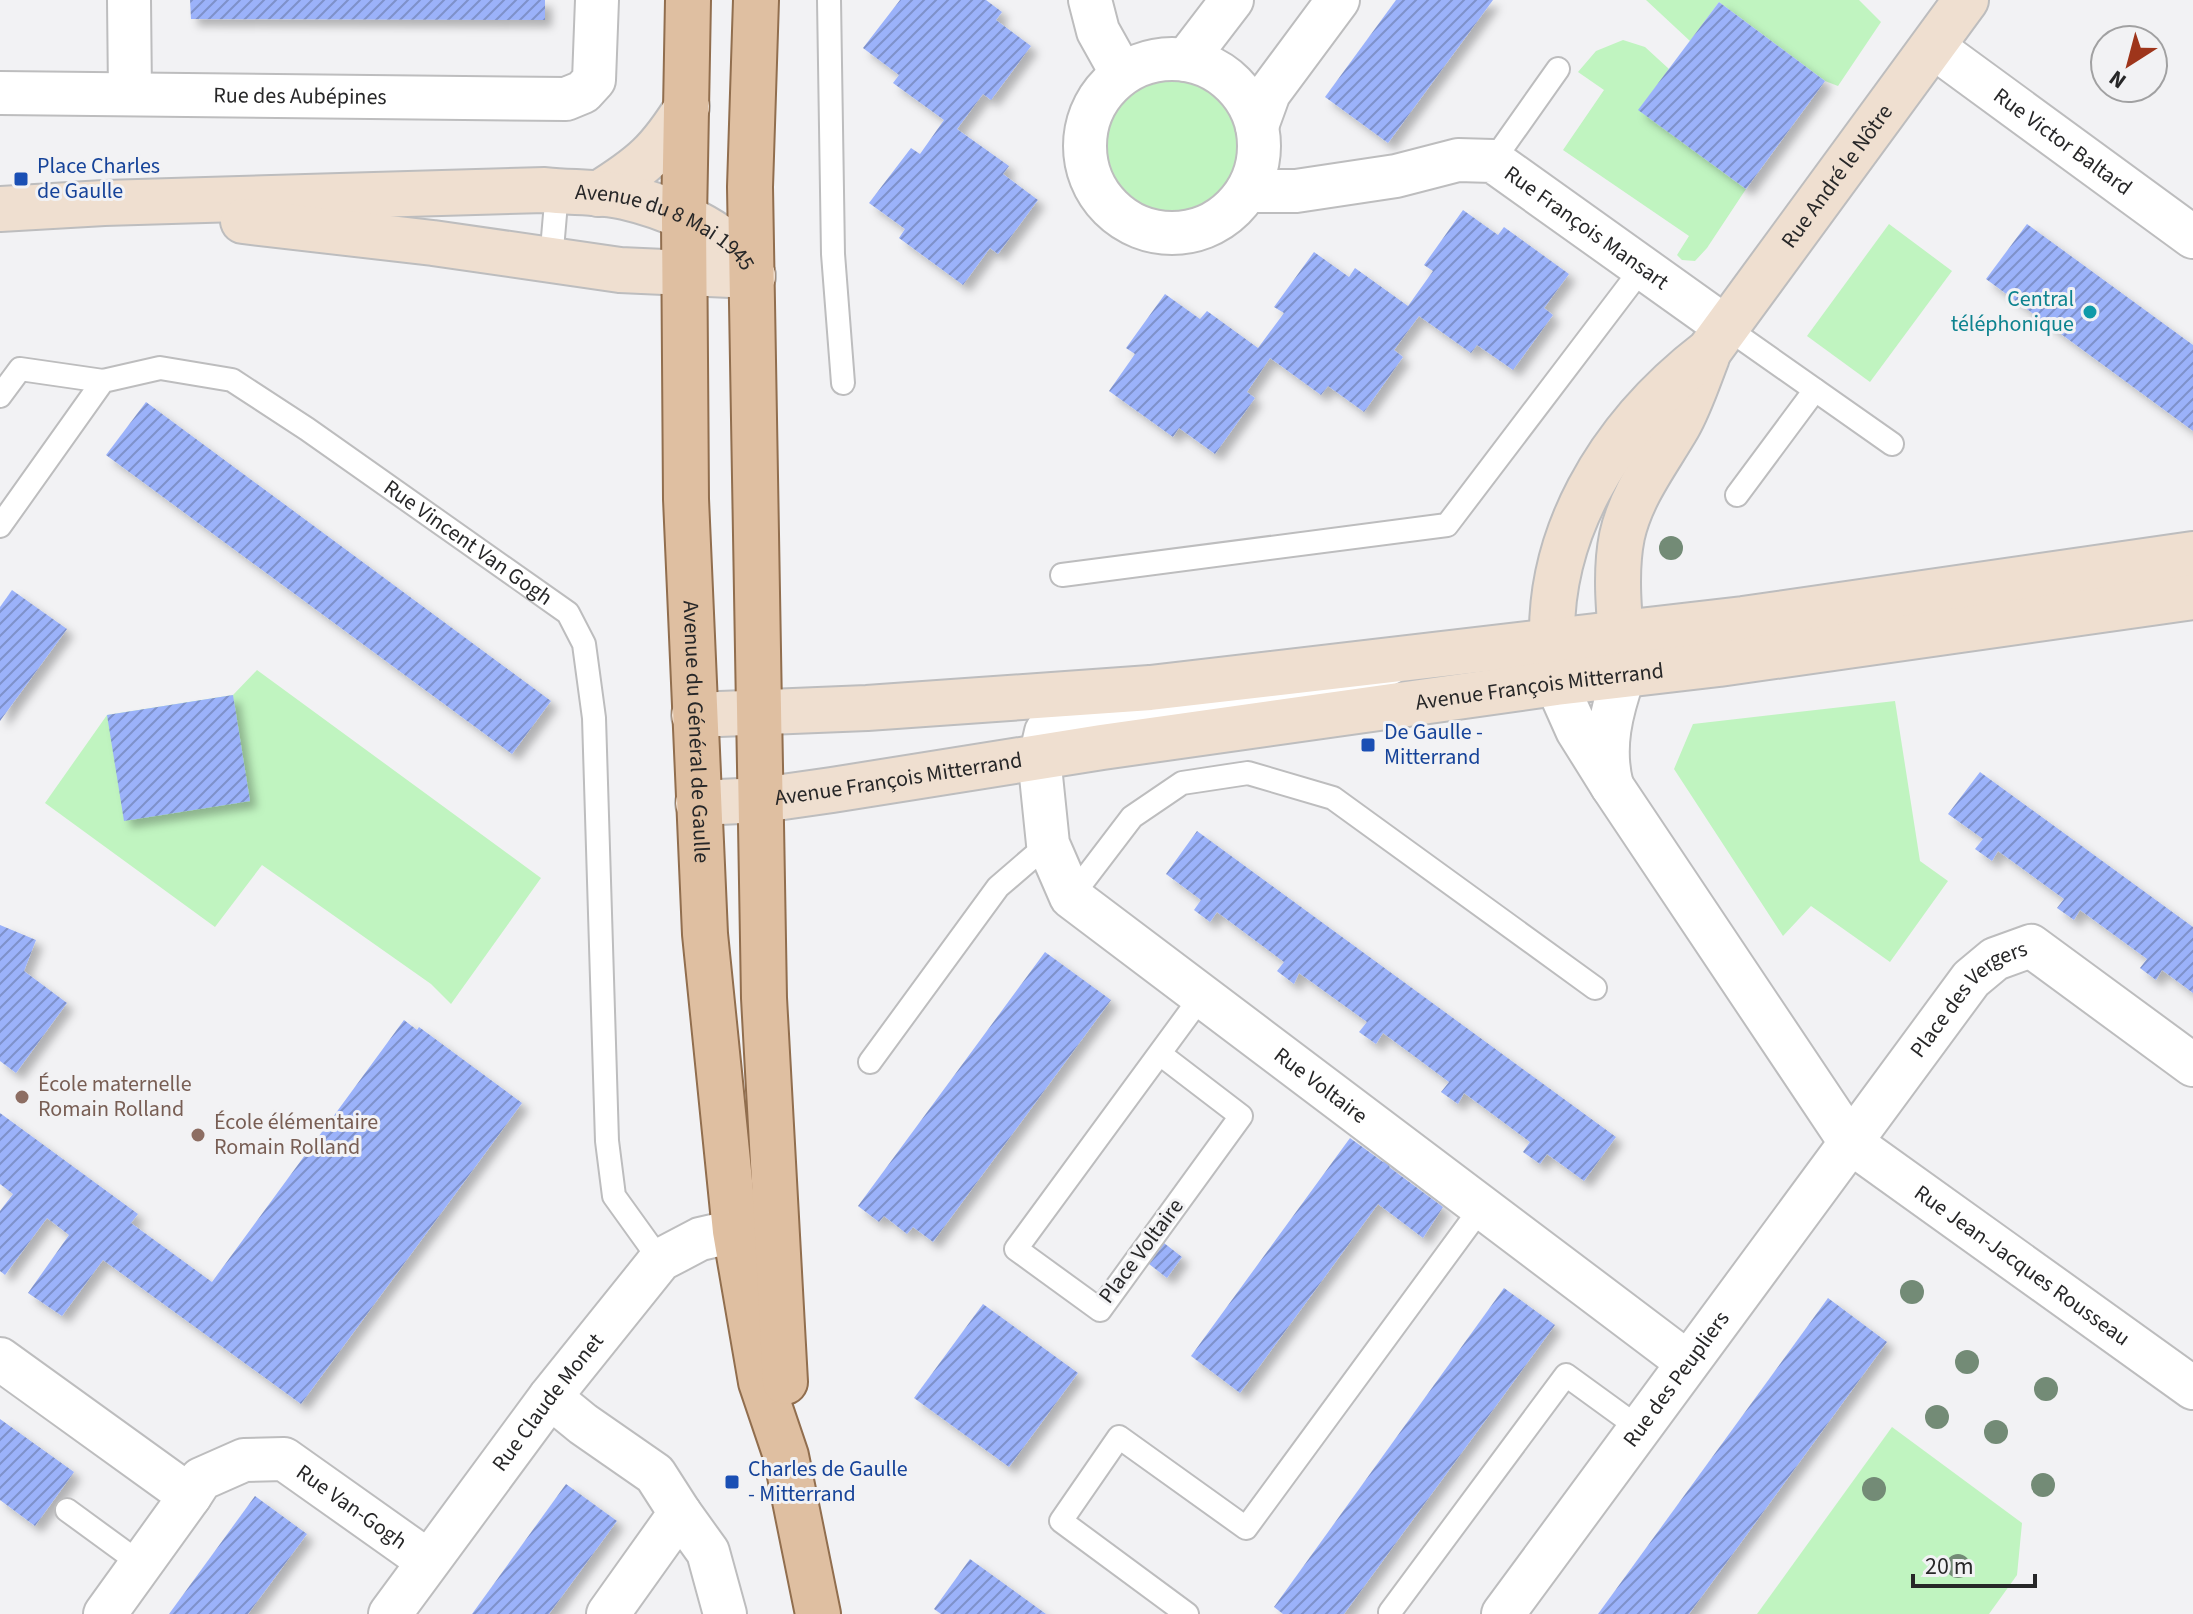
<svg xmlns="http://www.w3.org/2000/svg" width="2193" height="1614" viewBox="0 0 2193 1614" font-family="'Source Sans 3',sans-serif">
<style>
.green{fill:#c0f4c0}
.building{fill:url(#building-hatch);filter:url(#shadow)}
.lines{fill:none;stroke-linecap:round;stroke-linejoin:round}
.lane-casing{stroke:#bdbdbe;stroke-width:26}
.street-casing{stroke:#bdbdbe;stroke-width:46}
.secondary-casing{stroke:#bdbdbe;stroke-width:48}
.primary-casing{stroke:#916e4e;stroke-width:48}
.lane{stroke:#fff;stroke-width:22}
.street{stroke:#fff;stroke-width:42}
.secondary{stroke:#efdfd0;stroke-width:44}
.primary{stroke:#dfbfa1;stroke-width:44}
.tree{fill:#738b76}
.transit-dot{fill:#1a4fb4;stroke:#f2f2f4;stroke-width:3}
.culture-dot{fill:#0f9aa8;stroke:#f2f2f4;stroke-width:3}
.education-dot{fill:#8d6e63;stroke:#f2f2f4;stroke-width:3}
.labels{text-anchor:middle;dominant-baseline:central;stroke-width:6;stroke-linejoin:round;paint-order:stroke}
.street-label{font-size:22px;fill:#272728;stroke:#f2f2f4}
.transit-label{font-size:22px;fill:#164399;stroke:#f2f2f4;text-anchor:start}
.culture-label{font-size:22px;fill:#0d838f;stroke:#f2f2f4;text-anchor:end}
.education-label{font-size:22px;fill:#785e54;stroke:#f2f2f4;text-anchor:start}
</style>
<defs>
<pattern id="building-hatch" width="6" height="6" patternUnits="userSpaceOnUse" patternTransform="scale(2)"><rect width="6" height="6" fill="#9bb2fa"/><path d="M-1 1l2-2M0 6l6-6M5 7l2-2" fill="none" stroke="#7e91ca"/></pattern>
<filter id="shadow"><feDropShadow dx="7" dy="7" stdDeviation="4" flood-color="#0004"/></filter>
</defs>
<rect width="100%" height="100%" fill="#f2f2f4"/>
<g class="green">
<polygon points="1646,0 1859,0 1881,22 1838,86 1825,81 1719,2 1690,41"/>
<polygon points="1623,40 1645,47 1669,69 1639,110 1746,189 1707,248 1695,261 1682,260 1677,255 1689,236 1563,150 1604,90 1578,72 1596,51"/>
<circle cx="1172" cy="146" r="87"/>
<polygon points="1889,224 1952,271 1870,382 1807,336"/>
<polygon points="257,670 541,878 451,1004 431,984 262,865 215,927 45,803 107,715 233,695"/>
<polygon points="1895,701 1920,861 1948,881 1890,962 1811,906 1783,936 1674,769 1693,724"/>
<polygon points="1892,1427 2022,1523 2017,1575 1989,1614 1757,1614"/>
</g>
<g class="building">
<polygon points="190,0 545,0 545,20 191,19"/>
<polygon points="900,0 986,0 1002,12 996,20 1031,46 991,100 983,94 957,129 1009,166 1003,174 1038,200 998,254 990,248 963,285 899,238 905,229 869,203 911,148 920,154 944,120 893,83 899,75 863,48"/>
<polygon points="1396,0 1493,0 1388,143 1325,97"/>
<polygon points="1719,2 1825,81 1746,189 1638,110"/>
<polygon points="1463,210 1498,235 1504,227 1569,274 1544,308 1553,315 1513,370 1477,345 1471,353 1419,316 1394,350 1403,357 1364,412 1328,386 1321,395 1270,358 1247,392 1255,398 1215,454 1179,428 1173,437 1109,391 1135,354 1126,348 1165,294 1200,319 1207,311 1258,348 1284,313 1274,307 1314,252 1349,277 1355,268 1408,306 1433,271 1424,265"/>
<polygon points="2027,224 2193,345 2193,431 1986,279"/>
<polygon points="146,402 551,701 512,754 106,455"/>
<polygon points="12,590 67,629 0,721 0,607"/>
<polygon points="233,695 250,801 124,821 107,715"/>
<polygon points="1980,772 2193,927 2193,993 2162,970 2156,980 2140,968 2147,959 2080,910 2074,920 2057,908 2064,899 1998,851 1992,861 1975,849 1983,839 1948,814"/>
<polygon points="1197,831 1616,1137 1584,1181 1547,1154 1540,1164 1523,1152 1530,1142 1464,1093 1458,1104 1441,1092 1449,1082 1383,1033 1376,1044 1359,1032 1367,1022 1299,973 1294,984 1277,971 1284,962 1217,912 1210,922 1194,910 1201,900 1166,874"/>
<polygon points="0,925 36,940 24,971 67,1003 16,1073 0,1061"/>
<polygon points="1045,952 1111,1000 933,1242 913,1227 907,1234 884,1216 879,1222 858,1206"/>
<polygon points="404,1020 417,1030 419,1027 522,1103 301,1404 103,1260 62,1316 28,1293 69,1235 47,1218 5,1275 0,1271 0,1211 13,1194 0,1184 0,1113 138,1214 131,1223 212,1282"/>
<polygon points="1350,1138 1383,1162 1387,1158 1393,1163 1389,1167 1443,1207 1423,1238 1378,1204 1240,1393 1191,1356"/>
<polygon points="1164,1243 1182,1257 1167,1278 1149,1264"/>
<polygon points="1504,1288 1555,1325 1344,1614 1283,1614 1274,1607"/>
<polygon points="1828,1298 1887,1342 1689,1614 1598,1614"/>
<polygon points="983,1304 1078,1373 1009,1467 914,1398"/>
<polygon points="0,1419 74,1472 35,1526 0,1500"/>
<polygon points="566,1484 617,1521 549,1614 472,1614"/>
<polygon points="255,1496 307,1534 248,1614 169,1614"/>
<polygon points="970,1559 1046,1614 941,1614 934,1609"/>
</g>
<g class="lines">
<g class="lane-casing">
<g id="lane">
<polyline points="829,0 833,254 843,383"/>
<polyline points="1493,161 1558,69"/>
<polyline points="551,261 557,191"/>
<polyline points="1727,328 1892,444"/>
<polyline points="0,396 20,369 103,381"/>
<polyline points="1737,495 1815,390"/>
<path id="s1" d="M0,526l103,-145 57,-13 72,12 75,49 261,184 16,31 10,74 13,423 7,55 46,64"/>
<polyline points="1062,575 1447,525 1643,267"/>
<polyline points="1071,897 1132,817 1182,783 1248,773 1333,798 1595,988"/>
<polyline points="1160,1054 1241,1116 1100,1310 1016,1249 1201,997"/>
<polyline points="870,1062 998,887 1048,844"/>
<polyline points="67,1510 141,1564"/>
<polyline points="1390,1612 1566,1375 1639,1428"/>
<polyline points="1187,1614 1061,1521 1119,1437 1246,1528 1481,1208"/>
</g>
</g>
<g class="street-casing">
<g id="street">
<polyline points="129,0 130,93"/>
<polyline points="1090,0 1098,31 1122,74"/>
<path id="s2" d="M1932,46l261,191"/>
<circle cx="1172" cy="146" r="87"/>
<polyline points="1186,60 1232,0"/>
<path id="s3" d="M0,93l566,6 17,-7 11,-12 3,-80"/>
<polyline points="1257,126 1269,93 1338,0"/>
<path id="s4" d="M1247,191h49l100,-15 62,-16 35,1 234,167"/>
<path id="s5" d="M1390,663l-53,27 -278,32 -9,4 -4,6 -6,26 1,18 7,68 23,53 616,465"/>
<path d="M1556,683l21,47 35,56c-10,-39 -1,-74 12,-111"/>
<path id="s6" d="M1612,786l238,356 343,246"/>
<polyline points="0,1359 190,1496 105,1614"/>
<polyline points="550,1397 583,1424 655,1474 680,1513 608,1614"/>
<path id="s7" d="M190,1496l11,-17 43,-19 40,-1 144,102"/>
<polyline points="680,1513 708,1552 725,1614"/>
<path id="s8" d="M390,1614l160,-217 110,-137 40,-21 35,-8 36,-2"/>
<path id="s9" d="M1503,1614l468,-635 24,-20 36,-13 162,119"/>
</g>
</g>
<g class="secondary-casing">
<g id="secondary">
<path d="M598,194c45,-28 61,-42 89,-87"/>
<path id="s10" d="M0,209l104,-6 441,-13c26,3 54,1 80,7 39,9 88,29 115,58 6,6 9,14 13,21"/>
<polyline points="243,221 433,243 620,270 753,276"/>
<path d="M1623,660c-3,-39 -9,-85 -1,-124 9,-41 35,-74 56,-110 12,-21 20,-46 29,-69"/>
<path id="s11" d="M1554,668c-15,-128 56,-241 155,-317l257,-351"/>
<polyline points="694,715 867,708 1150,688 1743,619 2193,554"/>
<path id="s12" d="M698,803l64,-3 70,-10 270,-43 454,-64 163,-19 474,-67"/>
</g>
</g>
<g class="primary-casing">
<g id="primary">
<path id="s13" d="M688,0l-4,219 2,280 19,435 30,297 26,151 25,74 32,158"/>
<polyline points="756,0 750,187 764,998 785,1382"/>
</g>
</g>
<use href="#lane" class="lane"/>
<use href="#street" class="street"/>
<use href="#secondary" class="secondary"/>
<use href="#primary" class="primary"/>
</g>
<g class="tree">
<circle cx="1671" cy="548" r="12"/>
<circle cx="1912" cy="1292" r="12"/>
<circle cx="1967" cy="1362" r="12"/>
<circle cx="2046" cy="1389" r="12"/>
<circle cx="1937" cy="1417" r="12"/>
<circle cx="1996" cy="1432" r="12"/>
<circle cx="2043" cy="1485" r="12"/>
<circle cx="1874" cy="1489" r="12"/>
<circle cx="1958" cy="1566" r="12"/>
</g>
<g class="transit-dot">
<rect x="13" y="171" width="16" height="16" rx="4"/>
<rect x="1360" y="737" width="16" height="16" rx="4"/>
<rect x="724" y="1474" width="16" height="16" rx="4"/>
</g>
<circle class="culture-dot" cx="2090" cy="312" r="8"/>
<g class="education-dot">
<circle cx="22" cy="1097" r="8"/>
<circle cx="198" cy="1135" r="8"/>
</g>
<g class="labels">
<g class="street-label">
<text stroke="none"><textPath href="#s3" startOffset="300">Rue des Aubépines</textPath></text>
<text stroke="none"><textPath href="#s2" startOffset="162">Rue Victor Baltard</textPath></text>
<text stroke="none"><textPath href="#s11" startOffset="586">Rue André le Nôtre</textPath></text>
<text stroke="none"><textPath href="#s4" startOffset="364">Rue François Mansart</textPath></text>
<text stroke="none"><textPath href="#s10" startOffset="674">Avenue du 8 Mai 1945</textPath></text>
<text stroke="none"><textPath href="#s1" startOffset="596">Rue Vincent Van Gogh</textPath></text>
<text stroke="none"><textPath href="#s12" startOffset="850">Avenue François Mitterrand</textPath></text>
<text stroke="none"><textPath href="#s13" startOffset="732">Avenue du Général de Gaulle</textPath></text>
<text stroke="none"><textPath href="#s12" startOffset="202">Avenue François Mitterrand</textPath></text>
<text stroke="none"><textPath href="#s9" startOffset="774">Place des Vergers</textPath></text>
<text stroke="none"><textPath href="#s5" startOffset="840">Rue Voltaire</textPath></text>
<text transform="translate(1141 1251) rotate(-53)">Place Voltaire</text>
<text stroke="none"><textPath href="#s6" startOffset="640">Rue Jean-Jacques Rousseau</textPath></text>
<text stroke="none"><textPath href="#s9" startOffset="292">Rue des Peupliers</textPath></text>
<text stroke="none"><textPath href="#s8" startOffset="264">Rue Claude Monet</textPath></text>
<text stroke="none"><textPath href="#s7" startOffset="190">Rue Van-Gogh</textPath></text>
</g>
<g class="transit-label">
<text x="37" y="166">Place Charles<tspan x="37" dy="25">de Gaulle</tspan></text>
<text x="1384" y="732">De Gaulle -<tspan x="1384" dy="25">Mitterrand</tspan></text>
<text x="748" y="1469">Charles de Gaulle<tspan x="748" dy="25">- Mitterrand</tspan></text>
</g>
<g class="culture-label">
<text x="2074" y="299">Central<tspan x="2074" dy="25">téléphonique</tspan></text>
</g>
<g class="education-label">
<text x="38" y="1084">École maternelle<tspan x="38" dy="25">Romain Rolland</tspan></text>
<text x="214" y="1122">École élémentaire<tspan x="214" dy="25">Romain Rolland</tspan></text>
</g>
</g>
<g transform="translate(2129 64) rotate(216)"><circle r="38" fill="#f2f2f4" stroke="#a1a1a2" stroke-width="2"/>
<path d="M0-6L14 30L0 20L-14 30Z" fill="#9e351b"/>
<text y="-12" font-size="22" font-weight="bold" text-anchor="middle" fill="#272728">N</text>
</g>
<path d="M1913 1574v12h122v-12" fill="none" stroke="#272728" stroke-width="4"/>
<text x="1925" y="1574" font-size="24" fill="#272728" stroke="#f2f2f4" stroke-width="6" paint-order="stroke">20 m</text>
</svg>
